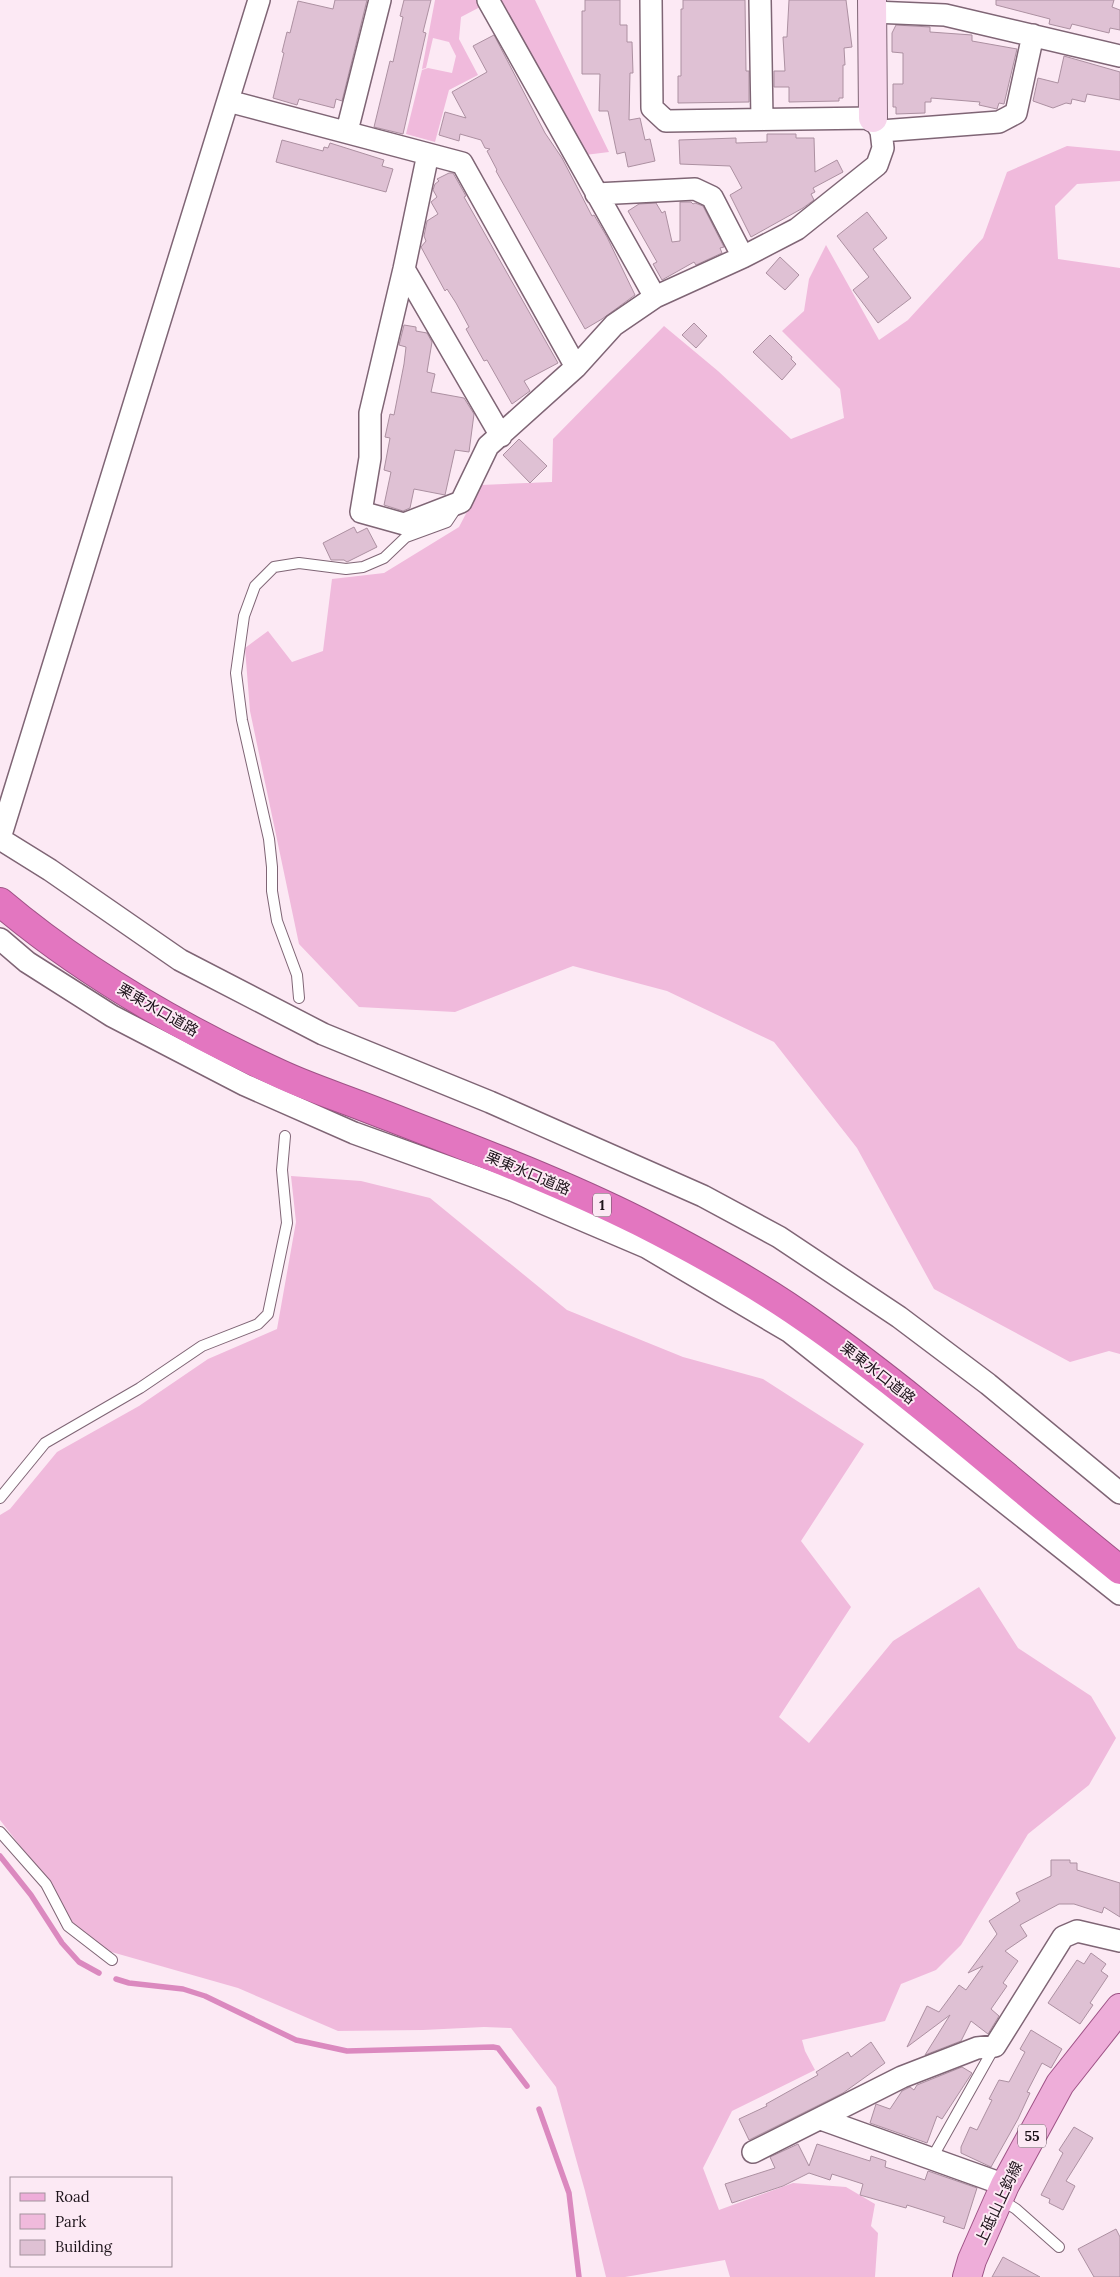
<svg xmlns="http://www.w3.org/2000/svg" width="1120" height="2277" viewBox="0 0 1120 2277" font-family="Lora,'Noto Sans JP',serif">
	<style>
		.green { fill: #f0badc }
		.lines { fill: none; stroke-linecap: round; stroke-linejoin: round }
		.stream { stroke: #db89bf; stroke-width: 5.5 }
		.building { fill: #dfc1d4; stroke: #ac90a1 }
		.lane-casing { stroke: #7f6575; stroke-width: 12 }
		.street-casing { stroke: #7f6575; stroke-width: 24 }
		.secondary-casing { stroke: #7f6575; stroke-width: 30 }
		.primary-casing { stroke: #9e5386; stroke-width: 30 }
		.highway-casing { stroke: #9e5386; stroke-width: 30 }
		.lane { stroke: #fff; stroke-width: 10 }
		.street { stroke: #fff; stroke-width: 21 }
		.secondary { stroke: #f7d6ec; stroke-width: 28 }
		.primary { stroke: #eeadd9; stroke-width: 28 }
		.highway { stroke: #e376c0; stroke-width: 28 }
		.labels { text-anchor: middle; stroke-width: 4; stroke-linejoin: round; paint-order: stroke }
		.shield { fill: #fce9f4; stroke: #60535b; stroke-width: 1 }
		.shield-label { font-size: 14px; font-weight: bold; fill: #1d131a }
		.street-label { font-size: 15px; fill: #1d131a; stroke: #fce9f4 }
	</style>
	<rect width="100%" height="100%" fill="#fce9f4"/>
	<path class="green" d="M435,0H478L482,6L461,17L459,39L478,75L449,90L435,142L406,134L422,70L428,68L452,73L456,56L449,42L433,38L426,68L422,69Z
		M499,0H535L609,152L585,155Z
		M1067,146L1120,151V181L1077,184L1055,206L1058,259L1120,268V1354L1109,1351L1070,1362L934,1289L857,1148L774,1042L667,991L573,966L455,1012L359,1007L299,944L250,711L245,648L268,631L292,662L323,651L332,579L384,573L459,527L481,485L552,482L553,439L664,326L718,371L791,439L844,418L840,389L782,331L804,311L809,279L826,245L879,340L908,320L983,238L1007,172Z
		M291,1176L361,1181L430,1198L567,1310L683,1357L763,1379L864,1444L801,1541L851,1607L779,1717L809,1743L893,1641L979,1587L1018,1648L1091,1696L1116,1738L1089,1785L1028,1834L961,1945L936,1970L901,1984L885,2021L802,2040L805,2051L815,2070L732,2111L703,2168L719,2210L793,2183L846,2187L875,2204L871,2226L878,2233L875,2277H730L725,2260L625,2277H606L585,2191L556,2087L511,2028L484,2027L423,2030L338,2031L238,1988L108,1951L71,1924L49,1883L0,1820V1515L10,1509L57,1452L139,1406L208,1359L277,1329L296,1222Z"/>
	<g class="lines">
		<path class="stream" d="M0,1856L31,1895L62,1943L79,1962L99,1973
			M116,1979L129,1983L183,1989L205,1996L296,2040L347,2051L493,2047L498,2048L527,2086
			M539,2109L569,2193L579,2277"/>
	</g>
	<path class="building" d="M335,0H367L342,101L336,99L334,108L299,99L297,105L273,98L284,53L282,52L287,32L290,33L298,1L333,9Z
		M404,0H431L423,32L426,33L403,134L374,127L390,61L393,62L403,17L400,16Z
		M585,0H620V25H627V42H632L633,73H630L629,120L640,118L645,140L650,139L655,161L628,167L625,152L617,154L608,111H599L600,74H582V11H585Z
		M683,0H745L746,71H749V102L678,103V76H681V9H683Z
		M789,0H846L852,47L844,48L845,65H843V98H839V101L789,102V87H774V71H785L783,37H787Z
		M996,0H1114L1112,7L1120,10V30L1110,28L1109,33L1072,24L1070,29L1049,24L1050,19L996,5Z
		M896,25L930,27V32L972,35V41L1017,49L1004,104L999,103L997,109L979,105L980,102L931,98V102H925V113L896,114V107H893V84H903V53L892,52V33Z
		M494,35L545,133L562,158L592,216L594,215L607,237L635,295L602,319L585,329L496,171L497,170L487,151L490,149L485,148L481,140L460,134L459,141L439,135L445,112L466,118L452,92L487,72L473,46Z
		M1064,56L1120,72V100L1087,94L1085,102L1072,99L1071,104L1066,103L1053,108L1033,101L1038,78L1058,83Z
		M767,134H796V138H814L815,172L837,160L843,172L813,188L815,192L811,194L814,200L803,208L751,237L730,195L742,188L730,166L680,164L679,140L736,138V143L767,142Z
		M282,140L323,151L324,147L328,148L330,143L384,160L382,166L393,169L386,192L276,162Z
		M449,173H453L466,196L464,197L558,363L524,381L530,391L512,404L487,360L484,361L466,329L469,327L456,303L447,289L445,291L421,247L426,241L424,236L427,221L438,214L431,202L437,197L433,190L435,184L439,181L437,179Z
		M680,202H691L693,204L695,203L703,206L724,247L720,248L722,253L696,265L694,262L662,280L653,264L657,262L628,211L639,204L656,203L662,213L665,211L672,242L680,241Z
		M867,212L887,238L873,249L911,298L878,323L853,290L869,277L837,236Z
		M780,257L799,275L785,290L766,273Z
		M694,323L707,336L696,348L682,335Z
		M404,325L416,327V331L427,333L432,342L427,372L435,374L431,392L464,398L474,414L469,452L455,450L445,495L414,489L410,508L403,511L384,505L391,472L384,470L390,438L385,437L390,414L394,415L404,364L406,347L399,345Z
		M770,335L792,357L791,359L796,364L782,380L753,352Z
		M519,439L547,466L530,483L503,455Z
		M354,527L357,533L367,528L377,547L347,562L344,560H331L323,543Z
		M1051,1860H1070V1863H1077V1870L1120,1883V1917L1104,1907L1102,1913L1074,1904H1059L1020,1925L1027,1936L1005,1951L1018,1961L1003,1983L1007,1986L991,2009L999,2016L988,2034L971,2021L961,2041L925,2055L950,2015L907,2047L927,2006L939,2012L959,1985L966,1990L983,1966L968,1973L997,1934L989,1921L1020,1901L1016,1893L1051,1876Z
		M1091,1953L1106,1964L1101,1971L1108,1976L1090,2003L1093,2005L1080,2024L1048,2003L1077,1960L1084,1964Z
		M1031,2030L1062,2049L1051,2068L1042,2063L1027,2092L1030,2093L1018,2119L991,2167L961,2153V2147L970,2127L977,2130L992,2100L989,2099L999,2080L1009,2082L1025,2052L1020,2049Z
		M871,2042L885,2063L843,2093L749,2140L739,2119L767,2106L766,2104L818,2075L816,2072L848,2052L851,2057Z
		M962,2067L972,2073L942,2119L937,2116L927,2143L870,2123L876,2104L890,2109L902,2091L910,2087L914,2090L917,2085Z
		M1074,2127L1093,2138L1066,2181L1075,2186L1063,2210L1049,2203L1050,2199L1041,2195L1063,2153L1059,2150Z
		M798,2144L809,2166L817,2144L870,2161L871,2156L886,2161L885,2167L925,2180L928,2171L977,2188L964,2229L943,2222L945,2217L907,2205L906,2208L860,2195L863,2184L832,2174L830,2180L809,2173L783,2186L732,2203L725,2184L775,2168L770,2157Z
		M1116,2229L1120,2237V2277H1094L1078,2249Z
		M1003,2257L1040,2277H992Z"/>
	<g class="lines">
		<defs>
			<path id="lane" d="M299,998L297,975L277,921L272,891V867L269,839L242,720L236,673L244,616L255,586L274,567L299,563L346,569L363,567L384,558L406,537L447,522L457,507
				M0,1498L45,1443L140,1388L202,1346L258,1324L268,1314L287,1223L282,1170L285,1136
				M0,1832L46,1884L68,1926L112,1960
				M932,2158L995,2046
				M1000,2199L1016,2209L1059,2247"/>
			<path id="street" d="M488,0L655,297
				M760,0L762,119
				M873,12L945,15L1120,56
				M228,101L462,163L576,367
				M347,131L380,0
				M881,131L999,122L1016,113L1033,35
				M428,154L404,269L370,413V458L361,512L404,524L461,502L488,446L576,367L614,325L655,297L743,257L797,229L877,165L883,148L881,131L873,118L666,121L652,108L651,0
				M596,194L695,189L712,197L743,257
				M404,269L501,436
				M0,838L259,0
				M0,839L50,870L180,960L323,1034L490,1102L703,1196L779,1237L899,1317L988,1384L1120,1493
				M0,939L27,962L112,1016L245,1085L354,1133L512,1190L646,1247L790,1332L1120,1594
				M821,2119L1005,2185
				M753,2152L902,2077L977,2048L995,2046L1063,1937L1077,1931L1120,1941"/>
			<path id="secondary" d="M872,0L873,118"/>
			<path id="primary" d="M967,2277L972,2260L1005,2185L1060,2084L1120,2008"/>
			<path id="highway" d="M0,902C84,973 180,1028 280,1074C310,1088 342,1098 372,1110C462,1145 554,1179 640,1222C701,1253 761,1286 816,1326C922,1401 1019,1489 1120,1570"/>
		</defs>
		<use href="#lane" class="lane-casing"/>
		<use href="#street" class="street-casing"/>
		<use href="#secondary" class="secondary-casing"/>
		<use href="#primary" class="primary-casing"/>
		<use href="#highway" class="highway-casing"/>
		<use href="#lane" class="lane"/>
		<use href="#street" class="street"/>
		<use href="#secondary" class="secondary"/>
		<use href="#primary" class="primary"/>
		<use href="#highway" class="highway"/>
	</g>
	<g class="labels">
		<g class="shield">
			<rect x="593" y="1193.5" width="18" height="23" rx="4"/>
			<rect x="1018" y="2124.5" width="28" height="23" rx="4"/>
		</g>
		<g class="shield-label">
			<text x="602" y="1210">1</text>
			<text x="1032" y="2141">55</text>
		</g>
		<g class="street-label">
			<text transform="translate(158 1010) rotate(30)" y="5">栗東水口道路</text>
			<text transform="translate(528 1173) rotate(23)" y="5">栗東水口道路</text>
			<text transform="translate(878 1373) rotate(38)" y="5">栗東水口道路</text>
			<text transform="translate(999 2203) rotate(-65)" y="5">上砥山上鈎線</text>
		</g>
	</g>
	<rect x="10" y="2177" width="162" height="90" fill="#fce9f4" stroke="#a3939d"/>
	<rect x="20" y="2193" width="25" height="8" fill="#eeadd9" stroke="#a3939d"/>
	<text x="55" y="2202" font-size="15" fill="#1d131a">Road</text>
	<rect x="20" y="2214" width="25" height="15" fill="#f0badc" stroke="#a3939d"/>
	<text x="55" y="2227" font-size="15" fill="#1d131a">Park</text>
	<rect x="20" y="2240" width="25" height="15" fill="#dfc1d4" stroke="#a3939d"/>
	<text x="55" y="2252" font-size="15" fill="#1d131a">Building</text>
</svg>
